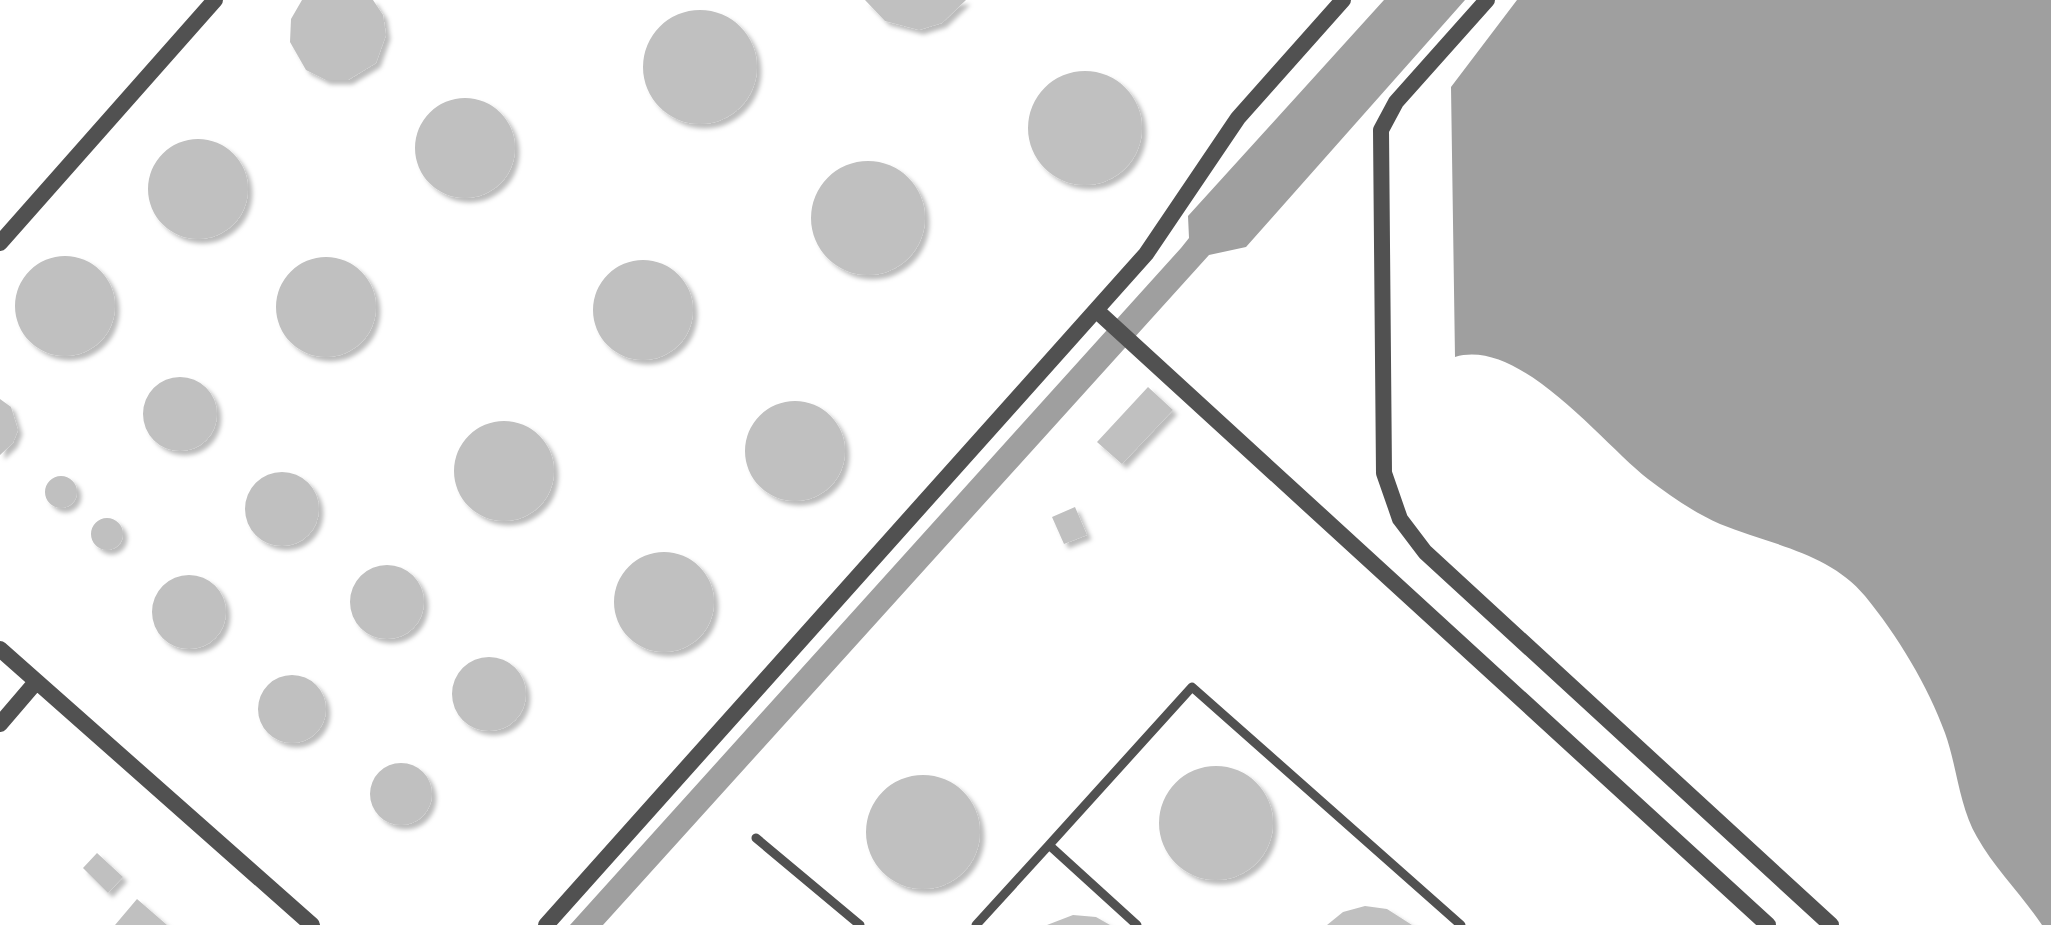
<svg xmlns="http://www.w3.org/2000/svg" width="2051" height="925" viewBox="0 0 2051 925" font-family="'Fira Sans',sans-serif">
	<style>
		.water { fill: #9f9f9f }
		.building { fill: #c0c0c0; filter: url(#shadow) }
		.lines { fill: none; stroke-linecap: round; stroke-linejoin: round }
		.lane { stroke: #515151; stroke-width: 9 }
		.street { stroke: #515151; stroke-width: 16 }
	</style>
	<defs>
		<filter id="shadow"><feDropShadow dx="4.5" dy="4.5" stdDeviation="2" flood-color="#0004"/></filter>
	</defs>
	<rect width="100%" height="100%" fill="#fff"/>
	<path class="water" d="M1384,0H1465L1246,247L1209,255L603,925H570L1181,248L1189,238L1188,216Z
		M1517,0H2051V925H2042C2022,895 1995,869 1977,837C1959,806 1957,766 1945,733C1928,686 1897,635 1865,596C1830,553 1769,544 1720,524C1695,513 1670,496 1648,479C1603,444 1520,337 1455,357L1451,87Z"/>
	<path class="building" d="M302,0H373L383,15L386,35L376,63L348,80H326L306,70L290,42L291,19Z
		M865,0H966L942,23L919,30L885,21Z
		M643 67a57 57 0 1 1 114 0a57 57 0 1 1-114 0Z
		M1028 128a57 57 0 1 1 114 0a57 57 0 1 1-114 0Z
		M415 148a50 50 0 1 1 100 0a50 50 0 1 1-100 0Z
		M148 189a50 50 0 1 1 100 0a50 50 0 1 1-100 0Z
		M811 218a57 57 0 1 1 114 0a57 57 0 1 1-114 0Z
		M15 306a50 50 0 1 1 100 0a50 50 0 1 1-100 0Z
		M276 307a50 50 0 1 1 100 0a50 50 0 1 1-100 0Z
		M593 310a50 50 0 1 1 100 0a50 50 0 1 1-100 0Z
		M143 414a37 37 0 1 1 74 0a37 37 0 1 1-74 0Z
		M1148,387L1173,410L1122,464L1097,442Z
		M0,399L11,407L18,430L13,443L0,455Z
		M745 451a50 50 0 1 1 100 0a50 50 0 1 1-100 0Z
		M454 471a50 50 0 1 1 100 0a50 50 0 1 1-100 0Z
		M245 509a37 37 0 1 1 74 0a37 37 0 1 1-74 0Z
		M45 492a16 16 0 1 1 32 0a16 16 0 1 1-32 0Z
		M1075,507L1087,535L1064,544L1052,517Z
		M91 534a16 16 0 1 1 32 0a16 16 0 1 1-32 0Z
		M614 602a50 50 0 1 1 100 0a50 50 0 1 1-100 0Z
		M350 602a37 37 0 1 1 74 0a37 37 0 1 1-74 0Z
		M152 612a37 37 0 1 1 74 0a37 37 0 1 1-74 0Z
		M452 694a37 37 0 1 1 74 0a37 37 0 1 1-74 0Z
		M258 709a34 34 0 1 1 68 0a34 34 0 1 1-68 0Z
		M370 794a31 31 0 1 1 62 0a31 31 0 1 1-62 0Z
		M1159 823a57 57 0 1 1 114 0a57 57 0 1 1-114 0Z
		M866 832a57 57 0 1 1 114 0a57 57 0 1 1-114 0Z
		M97,853L123,877L108,893L83,868Z
		M137,899L167,925H115Z
		M1365,906L1387,909L1412,925H1327L1343,912Z
		M1073,915L1096,917L1110,925H1047Z"/>
	<g class="lines">
		<path class="lane" d="M756,838L860,925
			M976,925L1049,845
			M1137,925L1049,845L1192,687L1461,925"/>
		<path class="street" d="M1487,0L1396,102L1381,130L1384,473L1400,519L1425,552L1831,925
			M0,243L215,0
			M1096,310L1768,925
			M0,649L312,925
			M0,724L36,682
			M546,925L1146,254L1238,118L1343,0"/>
	</g>
</svg>
